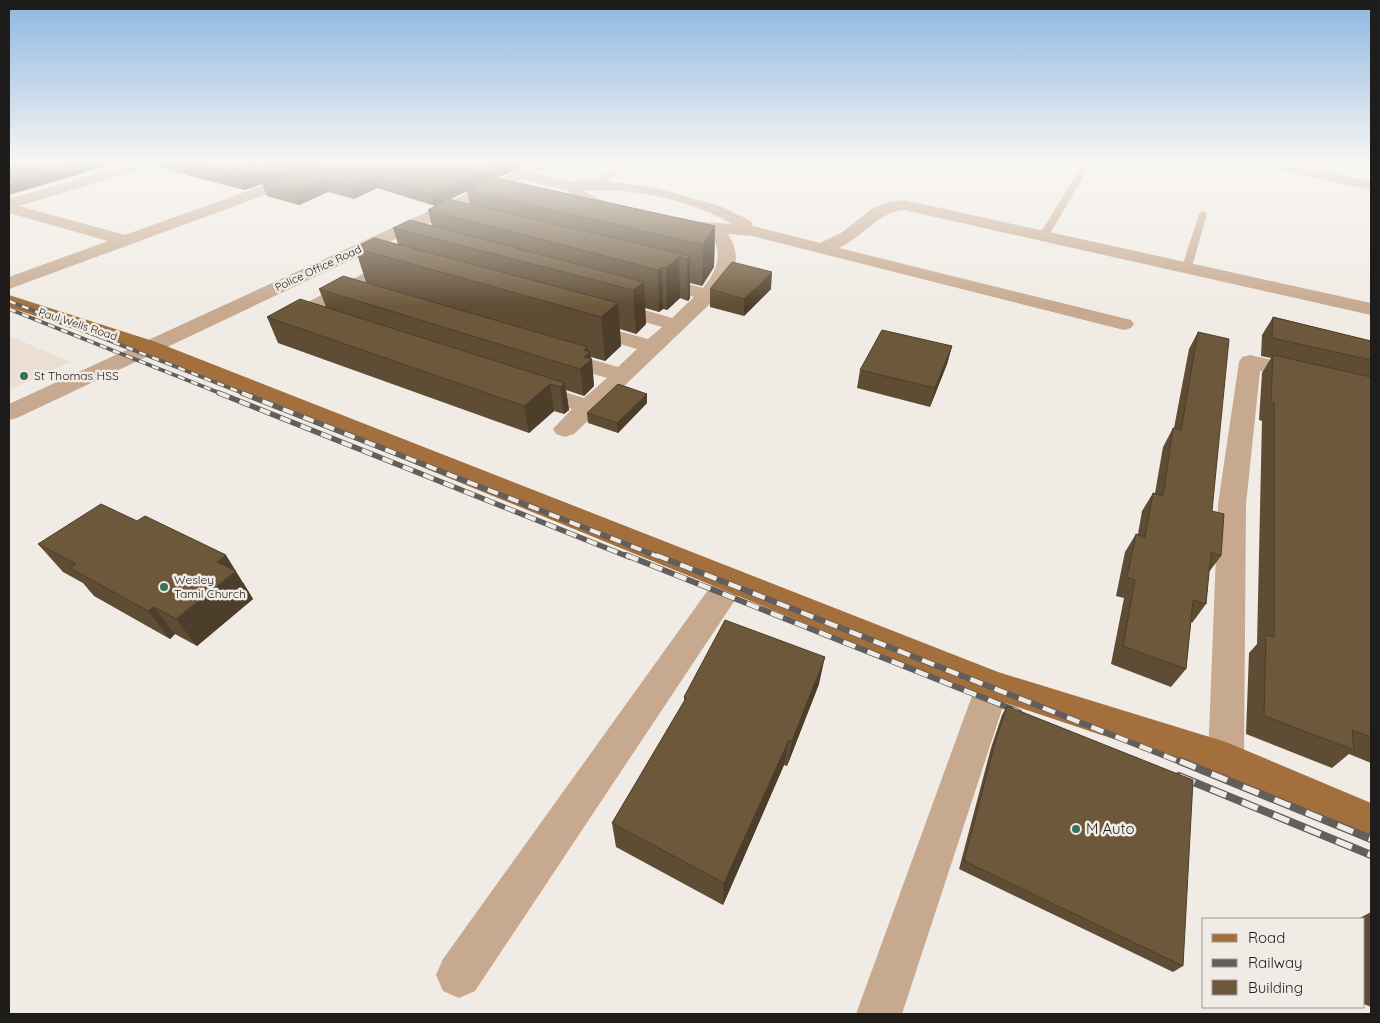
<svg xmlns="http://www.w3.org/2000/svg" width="1380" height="1023" viewBox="0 0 1380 1023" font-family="Quicksand,sans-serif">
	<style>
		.built { fill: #eadfd2 }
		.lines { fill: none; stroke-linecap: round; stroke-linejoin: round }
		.lane { fill: #c6a98f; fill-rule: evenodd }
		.street { fill: #c6a98f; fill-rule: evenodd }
		.primary { fill: #a36f3d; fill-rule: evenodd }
		.rail-far3-casing { stroke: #615e5b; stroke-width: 4 }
		.rail-far2-casing { stroke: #615e5b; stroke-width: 5.5 }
		.rail-far1-casing { stroke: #615e5b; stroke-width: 6 }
		.rail-casing { stroke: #615e5b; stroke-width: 8 }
		.rail-far3 { stroke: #f0ebe4; stroke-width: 2.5; stroke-dasharray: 7; stroke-linecap: butt }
		.rail-far2 { stroke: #f0ebe4; stroke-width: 4; stroke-dasharray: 11; stroke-linecap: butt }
		.rail-far1 { stroke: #f0ebe4; stroke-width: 4.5; stroke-dasharray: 13; stroke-linecap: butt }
		.rail { stroke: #f0ebe4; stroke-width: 5.5; stroke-dasharray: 17; stroke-linecap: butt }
		.wall { fill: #5e4c34; fill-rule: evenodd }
		.shaded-wall { fill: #4c3e2a }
		.building { fill: #6d583c; stroke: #4c3e2a }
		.poi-dot { fill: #37725c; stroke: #f0ebe4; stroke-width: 2 }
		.labels { text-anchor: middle; stroke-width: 5; stroke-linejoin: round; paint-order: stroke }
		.far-street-label { font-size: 11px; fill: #1f1d1b; stroke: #f0ebe4 }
		.poi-label { font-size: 12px; fill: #1f1d1b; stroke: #f0ebe4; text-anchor: start }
		.near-poi-label { font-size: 15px; fill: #1f1d1b; stroke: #f0ebe4; text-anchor: start }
	</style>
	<rect width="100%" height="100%" fill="#f0ebe4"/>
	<path class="built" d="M9,336L71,362L9,390Z"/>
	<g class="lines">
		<path class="lane" d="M623,164H632L592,188L585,186Z
			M1083,164H1091L1049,235L1047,237H1041L1039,235Z
			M1203,211L1207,214L1192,267L1191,269H1183L1182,267L1199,214Z"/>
		<path class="street" d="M130,164H151L149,167L19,206L125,235L323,164H343L341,167L9,289V277L108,241L9,213V199Z
			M531,164H549L547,167L534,173L565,181L602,180L656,188L720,206L751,221L753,226L820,243L841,233L873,208L889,202L904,200L1371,303V315L904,210C878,212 863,237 839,248L1131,320L1134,324L1131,328L1124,330L752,236L728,234C745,262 732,276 715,299L574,434L565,437L556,434L553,429L572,409L524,394L521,389L524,384L532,382L584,398L607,378L547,360L544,355L547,350L555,349L618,367L637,349L578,332L575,328L578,324L585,322L648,339L662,327L603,310L600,306L603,302L610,300L672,318L694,297L648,285L646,281L648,277L655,275L703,288C718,269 723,254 711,233L672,229L670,225L672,221L678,220L732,224C690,200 632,187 584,191C594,198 621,206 625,211L623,214L617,216L599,211L580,202L566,190L522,179L17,418L9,420V404Z
			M1264,164H1289L1371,181V190L1271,168L1266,167Z
			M398,256L404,257L407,261L404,265L296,323L289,325L282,323L279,319L282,315Z
			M1250,355L1371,383V397L1260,371L1246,504L1244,759L1239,771L1226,776L1213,771L1208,759L1218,504L1239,362L1242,357Z
			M732,569L743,572L747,580L743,588L475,991L459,998L443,991L436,975L443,959L721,572Z
			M993,670L1005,675L1010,685L902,1014H856L976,685L981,675Z"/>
		<path class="primary" d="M9,295L156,342L998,672L1226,742L1371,803V842L1219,774L981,695L140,352L9,307Z"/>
		<defs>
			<path id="rail-far3" d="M9,301L245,394
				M9,309L222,394"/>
			<path id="rail-far2" d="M219,393L629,557
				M242,393L659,557"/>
			<path id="rail-far1" d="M626,555L1019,712
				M656,555L1183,763"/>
			<path id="rail" d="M1180,761L1371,839
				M1179,776L1371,855"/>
		</defs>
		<use href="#rail-far3" class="rail-far3-casing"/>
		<use href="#rail-far2" class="rail-far2-casing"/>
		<use href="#rail-far1" class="rail-far1-casing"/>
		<use href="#rail" class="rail-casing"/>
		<use href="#rail-far3" class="rail-far3"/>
		<use href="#rail-far2" class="rail-far2"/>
		<use href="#rail-far1" class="rail-far1"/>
		<use href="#rail" class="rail"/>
	</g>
	<path class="wall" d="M152,164H528L496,178L715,226L714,267L702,286L690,283V298L688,301L680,298L667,310L663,309L659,312L645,308L646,324L636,334L620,329L621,346L605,361L591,357L594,386L584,396L566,390L569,410L564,414L554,411L529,433L278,343L267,317L326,307L319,289L366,282L355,248L398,244L393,228L432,226L428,210L435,206L377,188L354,199L328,192L299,205L267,196L262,184L244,190L153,166ZM467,191L470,204L449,200Z
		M710,289H771L744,316L710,307Z
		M1273,317L1371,341V763L1349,754L1332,768L1246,734L1249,653L1257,644L1262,421L1259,420L1262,373L1271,358L1261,356L1262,335Z
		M1198,332L1212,511L1221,556L1209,572L1206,604L1192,623L1191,622L1186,669L1171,687L1111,664L1124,598L1116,596L1125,552L1136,534H1138L1142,511L1153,493H1155L1163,447L1173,428H1174L1189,349Z
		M952,346L947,364L930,407L857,388L860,370Z
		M647,403L618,433L588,423L587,413Z
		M38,544L244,583V584L253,599L197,646L175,634L170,639L94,596L83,583L63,572Z
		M819,684L787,766L784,765L723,905L616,847L612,823L684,702V697Z
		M1007,706L1183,966L1173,972L959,869L991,748L1002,715Z
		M1371,912V1007L1364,1004V919H1358Z"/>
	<path class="shaded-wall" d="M78,164H114L9,195V184Z
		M277,164H321L244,190L239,176Z
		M500,164H528L469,190H467V191L435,206L432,194Z
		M373,176L377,188L354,199L350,186Z
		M324,180L328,192L299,205L295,192Z
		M715,226L714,267L702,286L703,245Z
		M690,256V298L688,301L687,259Z
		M679,257L680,298L667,310L666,268Z
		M662,267L663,309L659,312L658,270Z
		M772,272L771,289L744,316V299Z
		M644,282L646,324L636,334L633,290Z
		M618,303L621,346L605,361L601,317Z
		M952,346L947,364L930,407L935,388Z
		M588,347V353L590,352L591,360L592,359L594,386L584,396L580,369L584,350Z
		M565,383L569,410L564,414L560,387Z
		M550,384L554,411L529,433L524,406Z
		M647,394V403L618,433L617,423Z
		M226,555L253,599L197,646L176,619L217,562Z
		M154,607L175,634L170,639L148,611Z
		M825,657L819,684L787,766L792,741Z
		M789,740L784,765L723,905L724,883Z"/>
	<path class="building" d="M9,164H78L9,184Z
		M190,164H277L239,176Z
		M319,164H500L432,194L373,176L350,186L324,180L295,192L262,184Z
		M491,177L715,226L703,245L467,190Z
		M448,199L690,256L687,259L679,257L666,268L662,267L658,270L428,210Z
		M410,220L644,282L633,290L393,228Z
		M374,238L618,303L601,317L355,248Z
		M732,262L772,272L744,299L710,289Z
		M343,276L588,347L584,350L590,352L584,357L592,359L580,369L319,289Z
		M300,299L565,383L560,387L550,384L524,406L267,317Z
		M1273,317L1371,341V360L1272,338Z
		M882,330L952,346L935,388L860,370Z
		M1198,332L1229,339L1212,511L1224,514L1221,556L1211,552L1206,604L1193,600L1186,669L1123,646L1135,580L1127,577L1136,534L1145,537L1153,493L1163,496L1173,428L1181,430Z
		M1273,355L1371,377V737L1352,730L1354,750L1264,716L1266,635L1274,637V402H1271Z
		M618,384L647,394L617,423L587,413Z
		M101,504L137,521L145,516L226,555L217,562L236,571L176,619L154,607L148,611L70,568L76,564L38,544Z
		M725,620L825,657L792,741L789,740L724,883L612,823L686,698L684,697Z
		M1007,706L1193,780L1183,966L964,861L996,739Z"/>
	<linearGradient id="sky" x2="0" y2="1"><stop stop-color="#8db6e1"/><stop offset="0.53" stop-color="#f8f6f3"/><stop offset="1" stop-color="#f8f6f3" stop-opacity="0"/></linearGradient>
	<rect width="1380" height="307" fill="url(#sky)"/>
	<g class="poi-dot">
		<circle cx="24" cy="376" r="5"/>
		<circle cx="164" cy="587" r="5"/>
		<circle cx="1076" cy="829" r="5"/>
	</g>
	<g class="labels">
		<g class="far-street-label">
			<text transform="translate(318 268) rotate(-25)" y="4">Police Office Road</text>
			<text transform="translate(78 324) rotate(18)" y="4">Paul Wells Road</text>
		</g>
		<g class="poi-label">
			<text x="34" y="380">St Thomas HSS</text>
			<text x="174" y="584">Wesley<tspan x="174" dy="14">Tamil Church</tspan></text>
		</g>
		<g class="near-poi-label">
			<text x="1086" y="834">M Auto</text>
		</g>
	</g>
	<rect width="1380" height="1023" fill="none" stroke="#1f1d1b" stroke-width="20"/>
	<rect x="1202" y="918" width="162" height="90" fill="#f0ebe4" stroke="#9c9994"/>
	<rect x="1212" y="934" width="25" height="8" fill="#a36f3d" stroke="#9c9994"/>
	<text x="1248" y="943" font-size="15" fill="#1f1d1b">Road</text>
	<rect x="1212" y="959" width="25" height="8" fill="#615e5b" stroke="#9c9994"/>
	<text x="1248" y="968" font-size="15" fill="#1f1d1b">Railway</text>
	<rect x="1212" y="980" width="25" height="15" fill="#6d583c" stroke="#9c9994"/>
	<text x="1248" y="993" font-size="15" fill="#1f1d1b">Building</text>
</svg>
